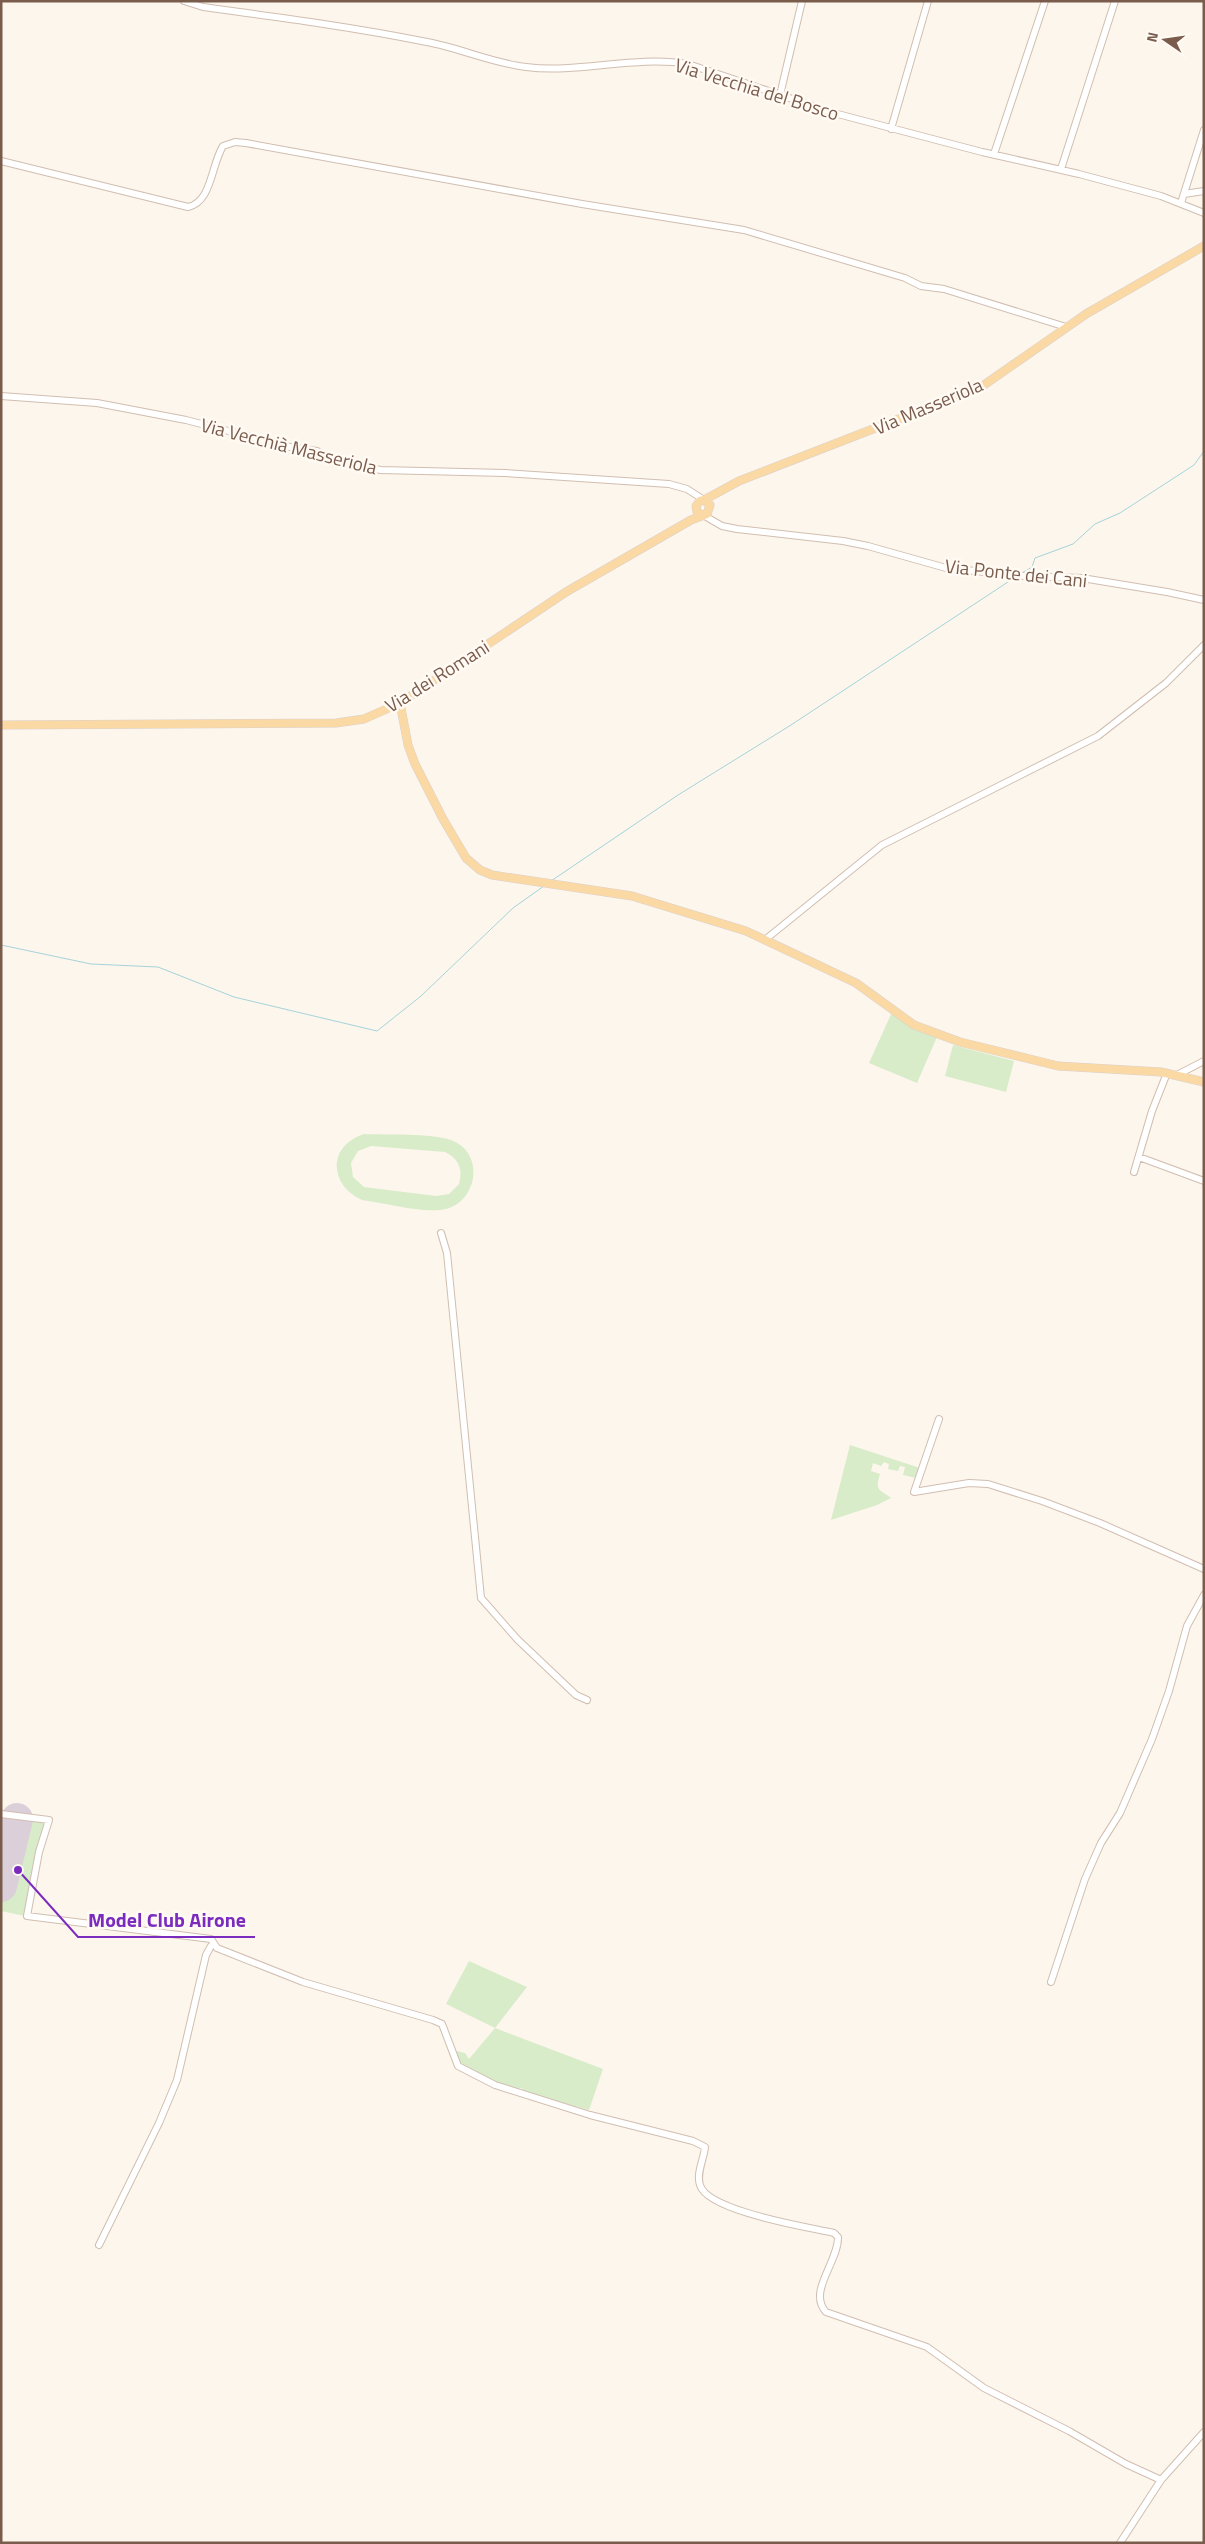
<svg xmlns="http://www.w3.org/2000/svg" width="1205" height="2544" viewBox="0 0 1205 2544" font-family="'Titillium Web',sans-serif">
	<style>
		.green { fill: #d8ecc9; fill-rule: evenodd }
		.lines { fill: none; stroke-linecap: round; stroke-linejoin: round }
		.stream { stroke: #a5d3da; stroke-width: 1 }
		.runway { stroke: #dbcfda; stroke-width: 32 }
		.minor-casing { stroke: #d1beb0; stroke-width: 8 }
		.major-casing { stroke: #dad1cd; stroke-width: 9 }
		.minor { stroke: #fff; stroke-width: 6 }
		.major { stroke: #fbd9a5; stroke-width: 8 }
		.labels { text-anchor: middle; stroke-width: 5; stroke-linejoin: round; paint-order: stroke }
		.street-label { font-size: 19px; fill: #7a5c4d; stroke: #fffaf3 }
		.leader { fill: none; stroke: #7b2cbf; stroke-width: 2 }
		.callout-dot { fill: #7b2cbf; stroke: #fffaf3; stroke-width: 2 }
		.callout-label { font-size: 20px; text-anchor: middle; font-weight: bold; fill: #7b2cbf; stroke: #fffaf3; stroke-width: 5; stroke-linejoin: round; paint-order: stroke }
	</style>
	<rect width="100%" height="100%" fill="#fdf6ec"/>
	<path class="green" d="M892,1012L937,1037L917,1083L869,1063Z
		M953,1045L1014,1061L1006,1092L945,1076Z
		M364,1134C388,1135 430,1133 451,1140C485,1152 478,1201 446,1209C423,1214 386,1203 362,1200C329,1185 327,1146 364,1134ZM371,1146L445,1152C459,1159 463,1169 459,1184L449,1194L436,1196L364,1187L353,1177L351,1163L358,1151Z
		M850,1445L920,1468L916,1478L903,1475L905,1467L900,1466L898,1471L888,1469L889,1464L884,1462L881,1466L873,1463L871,1471L880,1474C874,1493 881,1489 891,1498L877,1505L831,1520Z
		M10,1817L45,1823L25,1916L1,1911V1856Z
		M469,1961L527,1987L495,2028L603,2069L589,2110L523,2092V2089L520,2088L518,2090L504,2086L463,2067L453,2050L465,2053L469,2059L495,2028L446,2004Z"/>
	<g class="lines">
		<path class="stream" d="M1022,573L1032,567L1035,558L1073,544L1095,524L1120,513L1194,465L1204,451
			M551,881L678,795L791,725L1014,578
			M1,945L91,964L158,967L234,997L377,1031L421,996L513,908L544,886"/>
		<path class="runway" d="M1,1886L17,1819"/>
		<defs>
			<path id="minor" d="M184,1L203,7C277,17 353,27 427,42C460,48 492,63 526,67C579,74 634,55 688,64L834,113L982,152L1079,174L1161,196L1204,213
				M780,95L802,1
				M891,129L928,1
				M994,154L1045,1
				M1,161L188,207C212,202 211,165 223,146L235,142L246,143L582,204L744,230L905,278L921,286L944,289L1066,327
				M1061,169L1115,1
				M1184,194L1204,191
				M1181,203L1204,130
				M1,396L97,403L186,420L290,447L317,451L335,462L381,470L505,473L669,484L687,489L704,500
				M703,515L722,526L737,529L843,541L868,546L946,568L1024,576L1082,578L1167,592L1204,600
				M766,939L882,845L1098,736L1166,683L1204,645
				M1177,1075L1204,1061
				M1139,1157L1204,1181
				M1134,1172L1152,1111L1167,1073
				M441,1233L447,1253L481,1598L517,1639L576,1695L587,1700
				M939,1419L914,1492L969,1483L988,1484L1042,1501L1100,1523L1204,1569
				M1,1814L49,1820L39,1852L27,1916L211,1939L217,1948L303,1982L433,2020L442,2024L458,2066L495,2085L590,2115L693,2141L705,2147C704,2159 696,2173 700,2185C707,2211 808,2227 834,2233L838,2237C839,2261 807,2292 826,2312L927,2347L984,2388L1069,2431L1126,2464L1161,2480
				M1051,1982L1085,1879L1101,1843L1120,1813L1152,1739L1169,1691L1187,1626L1204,1595
				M99,2245L159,2123L177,2080L206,1955L211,1946L214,1945
				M1120,2543L1161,2480L1204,2432"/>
			<path id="major" d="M704,500L739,481L981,387L1086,314L1204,246
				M400,703L408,745L415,764L443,819L466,858L480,870L492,875L632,896L746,931L856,983L914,1025L960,1042L1058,1066L1161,1072L1204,1082
				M1,725L336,723L364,719L400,703L566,592L691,520L707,514L710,505L704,500L700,501L696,506L697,512L703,515"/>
		</defs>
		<use href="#minor" class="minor-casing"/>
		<use href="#major" class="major-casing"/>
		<use href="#minor" class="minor"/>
		<use href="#major" class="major"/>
	</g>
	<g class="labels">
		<g class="street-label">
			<text transform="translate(757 89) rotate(17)" y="7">Via Vecchia del Bosco</text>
			<text transform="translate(928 406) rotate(-23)" y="7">Via Masseriola</text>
			<text transform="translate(289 446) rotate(14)" y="7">Via Vecchià Masseriola</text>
			<text transform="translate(1016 573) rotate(6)" y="7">Via Ponte dei Cani</text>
			<text transform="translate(437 676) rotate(-32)" y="7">Via dei Romani</text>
		</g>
	</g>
	<path class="leader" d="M18 1870L78 1937H255"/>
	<circle class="callout-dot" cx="18" cy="1870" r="5"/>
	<g class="callout-label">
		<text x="167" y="1927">Model Club Airone</text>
	</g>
	<rect width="1205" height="2544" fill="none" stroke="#7a5c4d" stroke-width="5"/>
	<g transform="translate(1165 40) rotate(283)" stroke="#fffaf3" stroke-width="4" paint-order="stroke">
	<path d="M0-4L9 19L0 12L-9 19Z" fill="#7a5c4d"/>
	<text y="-8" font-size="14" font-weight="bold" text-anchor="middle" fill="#7a5c4d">N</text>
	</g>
</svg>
